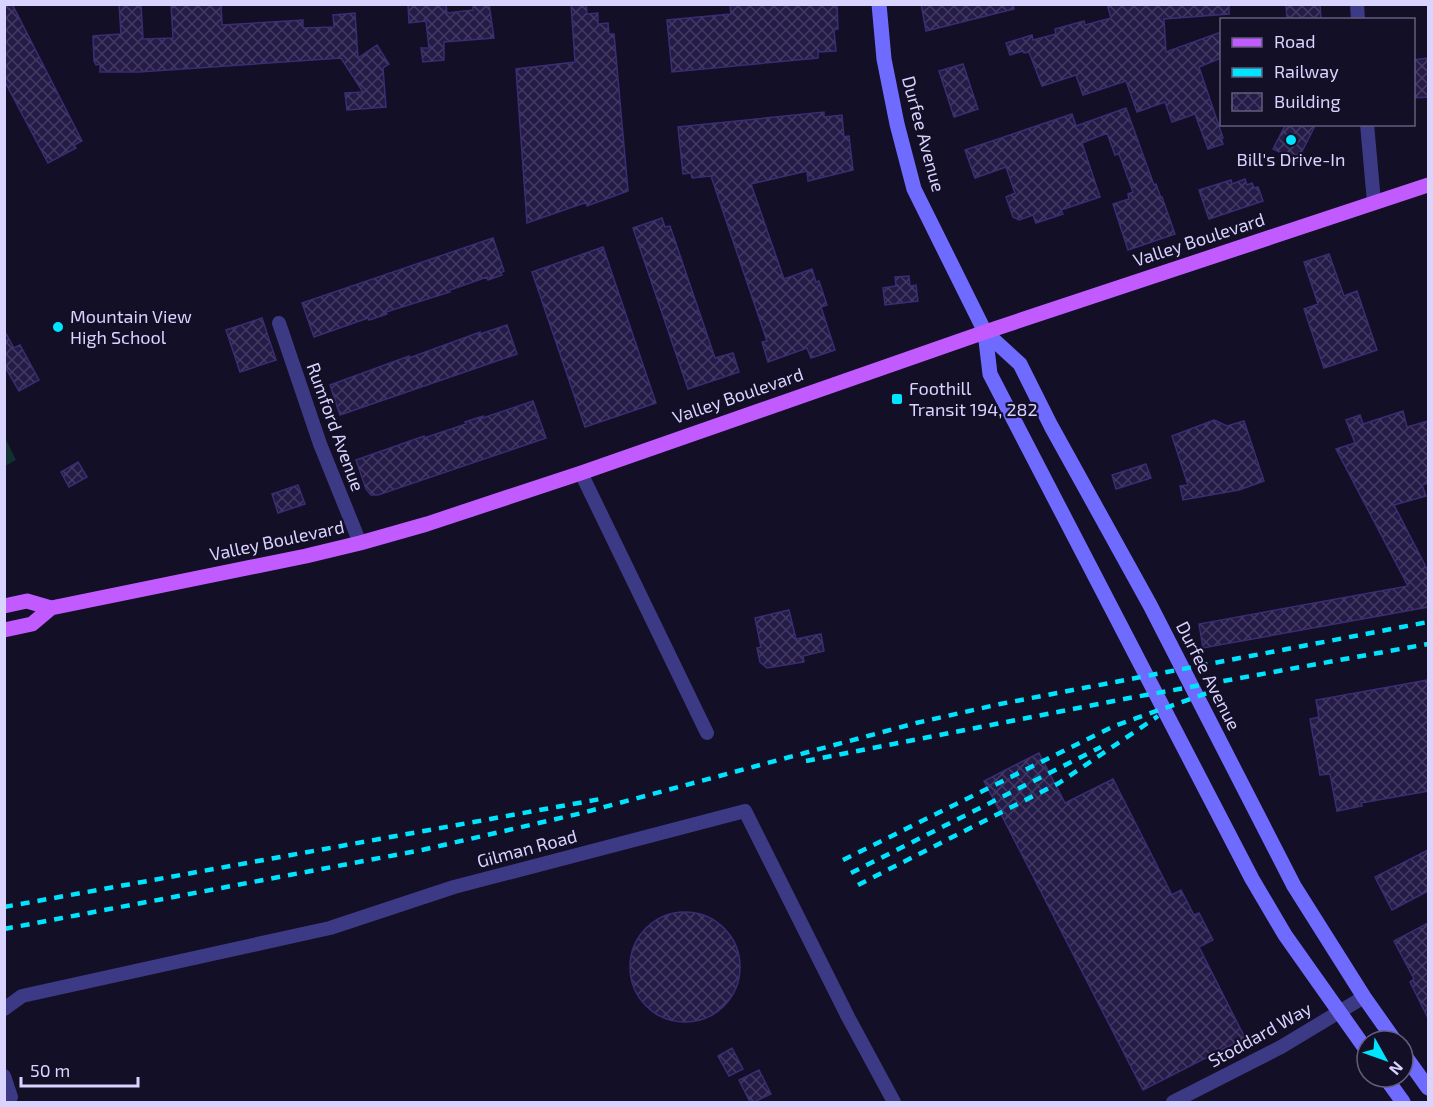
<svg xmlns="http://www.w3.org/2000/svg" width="1433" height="1107" viewBox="0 0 1433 1107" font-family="'Exo 2',sans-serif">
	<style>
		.pitch { fill: #12302f }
		.building { fill: url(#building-cross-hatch); stroke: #3b2d73; stroke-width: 1.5 }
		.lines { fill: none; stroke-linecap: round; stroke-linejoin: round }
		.street { stroke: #3d3a85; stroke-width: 14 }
		.secondary { stroke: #6f6bff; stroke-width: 15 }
		.primary { stroke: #c25bff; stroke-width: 15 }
		.rail { stroke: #00e5ff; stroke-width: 4.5; stroke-dasharray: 9 8; stroke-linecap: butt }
		.poi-dot { fill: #00e5ff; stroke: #130f26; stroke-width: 2 }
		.labels { text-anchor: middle; stroke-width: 4.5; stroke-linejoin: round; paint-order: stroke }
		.street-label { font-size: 18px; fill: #d9d4ff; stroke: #130f26 }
		.poi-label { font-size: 18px; fill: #d9d4ff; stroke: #130f26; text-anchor: start }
	</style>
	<defs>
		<pattern id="building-cross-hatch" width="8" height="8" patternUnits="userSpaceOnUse" patternTransform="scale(1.5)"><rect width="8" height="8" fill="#241b47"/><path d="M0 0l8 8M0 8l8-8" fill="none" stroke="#433b63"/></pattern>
	</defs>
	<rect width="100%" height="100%" fill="#130f26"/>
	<path class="pitch" d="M5,438L16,460L5,466H4Z"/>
	<path class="building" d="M4,4H12L82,141L74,145L76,148L48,163L4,80Z
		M119,4H141L143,39L173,38L171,4H221L222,25L303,20V28L334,27L333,15L355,13L358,58L377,45L389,64L383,68L386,107L347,110L345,93L363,92L341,58L139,72H100V64L96,65L94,61L93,36L121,34Z
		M408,4H446L447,13L473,10V4H489L494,38L444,42V60L423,62L421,48H429L426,21L409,23Z
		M571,4H586L587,14L598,13V24L608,23L609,34H614L628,191L587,206V202L527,223L516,69L575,62Z
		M742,4H837L838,29L834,30L836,51L818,52V58L672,72L667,20L731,14L730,6Z
		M921,4H1013L1014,9L926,31Z
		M1107,4H1229V14L1164,19L1166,52L1221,32V58L1199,67L1223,138H1221L1223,144L1208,149L1195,114L1172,122L1165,102L1137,112L1126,81L1083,95L1076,75L1042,86L1029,52L1024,53L1023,51L1010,55L1006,43L1032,35L1033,40L1056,34L1055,29L1084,21L1085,25L1111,18Z
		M1292,4H1320L1321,19L1287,20L1286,5Z
		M1428,58V97L1413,98V60Z
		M963,64L978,109L954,117L939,71Z
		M1126,108L1154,185L1156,184L1161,198L1162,197L1175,234L1128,250L1113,204L1129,199L1128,194L1133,192L1119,154L1115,155L1107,133L1082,143L1100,197L1061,210L1063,214L1036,223L1033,215L1019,220L1013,217L1006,197L1015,193L1006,167L975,178L965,150L1072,114L1076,126Z
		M824,112V117L842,115L844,137L849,136L853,170L808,181L807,171L751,184L784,279L812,269L816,282L819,281L827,305L821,307L835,350L811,358L807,348L768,362L762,342L767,341L711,176L692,178L691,173L683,174L678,127Z
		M1286,124H1316L1297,161L1273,149Z
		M1245,179L1247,185L1252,183L1254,188L1258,187L1263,201L1209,219L1199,190L1231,180L1232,184Z
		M662,218L665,227L670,226L715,358L733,353L739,372L688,389L633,228Z
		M493,238L504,271L501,273L502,275L488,280L487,277L450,290V292L386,312L387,314L369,320L368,318L314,337L302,303Z
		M603,247L656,403L585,427L532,272Z
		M1329,254L1344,296L1357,291L1377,350L1324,368L1304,309L1318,304L1304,262Z
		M909,276L910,286L916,285L918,301L885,305L883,288L896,286L895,277Z
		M262,318L276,360L240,372L226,330Z
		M507,325L517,354L340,415L330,385L409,356V358L480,332V334Z
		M4,330L14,348L20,345L39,380L19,391L4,365Z
		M533,401L546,438L378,495H371L366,489L356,460L424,436V438L466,424L465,422L483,416V418Z
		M1403,411L1407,427L1428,421V483L1422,485L1426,496L1394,505L1428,571V607L1203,648L1199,624L1408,586L1336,449L1355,443L1346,420L1360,415L1363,424Z
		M1214,420L1227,426L1244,421L1264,481L1239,490L1183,500L1180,486L1188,485L1172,436Z
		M78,462L87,477L69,487L61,472Z
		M1146,464L1151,478L1116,489L1112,475Z
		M298,485L305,504L278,513L272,494Z
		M789,610L796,639L821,634L824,651L803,656L804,662L767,668L760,662L757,648L761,647L755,618Z
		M1428,680V791L1361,803L1362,806L1337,811L1330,774L1320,775L1310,719L1319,717L1316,700Z
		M1039,753L1065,803L1113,779L1172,895L1181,890L1194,915L1199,913L1213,940L1199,947L1245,1038L1143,1090L984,781Z
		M1428,850V891L1392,910L1375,877Z
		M630 967a55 55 0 1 1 110 0a55 55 0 1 1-110 0Z
		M1428,923V1018L1410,982L1414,979L1394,941Z
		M732,1048L743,1069L729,1076L718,1056Z
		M759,1070L771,1094L754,1102H750L739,1080Z"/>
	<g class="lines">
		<path class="street" d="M1357,4L1358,20
			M1367,124L1374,202
			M279,323L320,444L360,543
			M581,473L707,733
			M4,1009L22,996L330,928L454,887L745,811L848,1017L894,1102
			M4,1076L11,1097
			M1173,1102L1281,1047L1364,997"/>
		<path class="secondary" d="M879,4L884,59L897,124L914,189L985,332L990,374L1252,879L1285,935L1367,1051
			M985,332L1020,364L1051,426L1150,605L1294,886L1364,997L1395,1041
			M1403,1053L1428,1088
			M1385,1077L1403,1102"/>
		<path class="primary" d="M4,606L27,601L51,608L306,556L360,543L427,524L581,473L985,332L1428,185
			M4,630L32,624L51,608"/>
		<path class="rail" d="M806,761L1124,699L1428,644
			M843,860L1114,726L1216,690
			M851,873L1101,747
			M858,885L1059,783L1158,716
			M4,907L606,798
			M4,929L422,850L582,813L916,723L1000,704L1428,622"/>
	</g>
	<g class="poi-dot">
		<circle cx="1291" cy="140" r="6"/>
		<circle cx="58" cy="327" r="6"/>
		<rect x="891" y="393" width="12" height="12" rx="3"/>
	</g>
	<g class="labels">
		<g class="street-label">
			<text transform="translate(923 134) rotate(75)" y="6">Durfee Avenue</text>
			<text transform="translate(1199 240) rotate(-18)" y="6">Valley Boulevard</text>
			<text transform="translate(738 396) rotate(-19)" y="6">Valley Boulevard</text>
			<text transform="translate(335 427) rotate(70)" y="6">Rumford Avenue</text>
			<text transform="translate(277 541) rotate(-12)" y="6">Valley Boulevard</text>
			<text transform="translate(1208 676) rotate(63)" y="6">Durfee Avenue</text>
			<text transform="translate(527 849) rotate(-15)" y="6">Gilman Road</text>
			<text transform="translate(1260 1035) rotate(-29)" y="6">Stoddard Way</text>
		</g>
		<g class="poi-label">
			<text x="1291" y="166" text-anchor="middle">Bill's Drive-In</text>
			<text x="70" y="323">Mountain View<tspan x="70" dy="21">High School</tspan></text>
			<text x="909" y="395">Foothill<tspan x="909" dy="21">Transit 194, 282</tspan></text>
		</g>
	</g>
	<rect width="1433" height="1107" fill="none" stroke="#d9d4ff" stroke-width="12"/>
	<rect x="1220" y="18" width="195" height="108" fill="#130f26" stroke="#625e7d" stroke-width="1.5"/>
	<rect x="1232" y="38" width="30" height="9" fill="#c25bff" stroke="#625e7d" stroke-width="1.5"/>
	<text x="1274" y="48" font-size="18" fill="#d9d4ff">Road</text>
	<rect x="1232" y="68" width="30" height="9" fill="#00e5ff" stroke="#625e7d" stroke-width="1.5"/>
	<text x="1274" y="78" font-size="18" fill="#d9d4ff">Railway</text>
	<rect x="1232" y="93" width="30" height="18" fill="url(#building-cross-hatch)" stroke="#625e7d" stroke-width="1.5"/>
	<text x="1274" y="108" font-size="18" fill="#d9d4ff">Building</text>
	<g transform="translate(1385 1059) rotate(130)"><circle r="28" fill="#130f26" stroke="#625e7d" stroke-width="1.5"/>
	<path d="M0-4.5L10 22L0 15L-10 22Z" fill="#00e5ff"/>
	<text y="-9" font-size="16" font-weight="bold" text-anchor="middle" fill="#d9d4ff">N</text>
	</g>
	<path d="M21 1077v9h117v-9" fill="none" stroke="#d9d4ff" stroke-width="3"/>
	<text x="30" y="1077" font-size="18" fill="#d9d4ff" stroke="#130f26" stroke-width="4.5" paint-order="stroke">50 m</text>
</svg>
